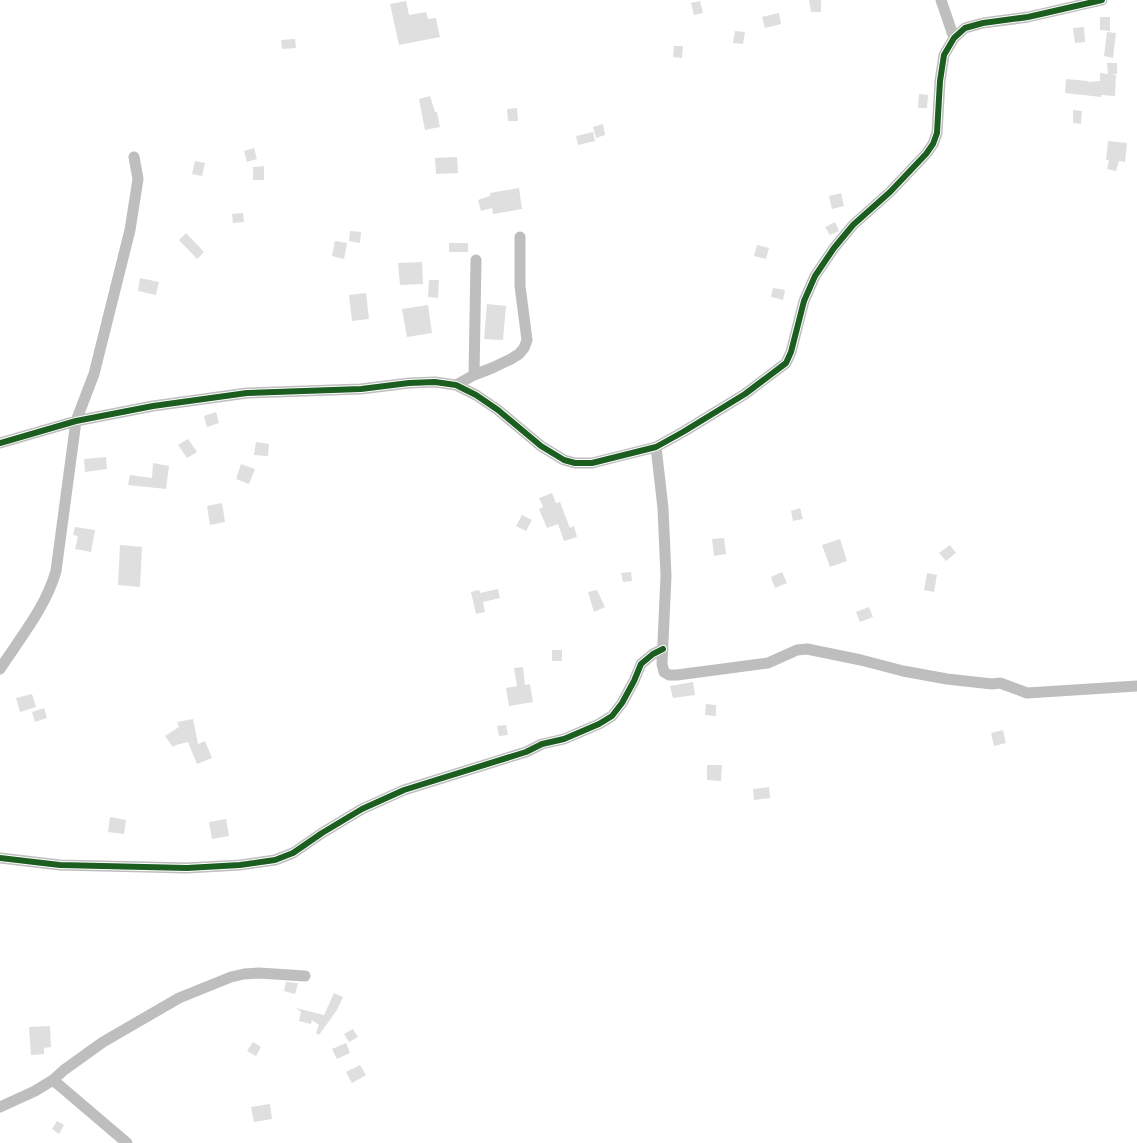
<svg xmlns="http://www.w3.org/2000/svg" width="1137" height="1143" viewBox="0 0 1137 1143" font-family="Arial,sans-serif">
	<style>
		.building { fill: #dfdfdf }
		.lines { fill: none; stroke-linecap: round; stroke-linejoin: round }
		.minor { stroke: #bebebe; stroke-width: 11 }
		.cycleway-casing { stroke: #fff; stroke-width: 8 }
		.cycleway { stroke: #1b5e20; stroke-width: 6 }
	</style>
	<rect width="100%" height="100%" fill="#fff"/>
	<path class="building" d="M809,0H821V12H811Z
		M406,1L409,15L426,12L428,19L436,18L440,37L399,45L390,4Z
		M700,1L703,13L694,15L691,3Z
		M779,13L781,24L765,28L762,17Z
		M1100,17H1110V31L1100,30Z
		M1084,27L1085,42L1075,43L1073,28Z
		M735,31L745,32L743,44L733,43Z
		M1107,32L1116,33L1113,58L1104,56Z
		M295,39L296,48L282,49L281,40Z
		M674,46H683L682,58L673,57Z
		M1107,63H1117V74H1111L1116,75L1115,96L1101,95V97L1065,93L1066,79L1088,81V82L1100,81V73L1108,74Z
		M919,94L928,95L927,108H918Z
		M430,96L435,112H437L440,127L425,130L419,99Z
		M517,108L518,121H508L507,109Z
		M1073,110L1082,111L1081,124L1073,123Z
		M603,124L605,135L596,138L593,127Z
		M593,132L595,141L578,145L576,136Z
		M1108,141L1127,143L1125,162L1119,161L1116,171L1107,169L1109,160H1106Z
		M254,148L257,159L247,162L244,151Z
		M457,157L458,173L436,174L435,158Z
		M195,161L205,163L202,176L192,174Z
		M264,166V180H253V167Z
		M519,188L522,209L493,214L492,208L481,211L478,200L490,196V193Z
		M841,193L844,206L832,209L829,196Z
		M243,213L244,222L233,223L232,214Z
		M835,222L839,231L830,235L825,227Z
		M350,231L361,232L360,243L349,241Z
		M186,233L204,252L197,259L179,240Z
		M335,241L347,243L344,259L332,256Z
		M449,243H468V252H449Z
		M757,245L769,248L766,259L754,256Z
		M422,262L423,284L400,285L398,263Z
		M140,278L159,282L156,295L138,291Z
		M429,280H439L438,298L428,297Z
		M773,288L785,290L783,300L771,297Z
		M366,293L369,319L352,321L349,295Z
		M487,304L506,306L503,340L484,339Z
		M428,305L432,333L407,337L402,309Z
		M216,412L219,423L207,427L204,416Z
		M188,439L197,452L187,458L178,445Z
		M256,442L269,444L268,456L254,455Z
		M106,457L107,469L85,472L84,459Z
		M153,463L169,466L166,489L128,485L130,475L152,478Z
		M241,464L255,469L249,484L236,479Z
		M552,493L556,503L560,502L570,528L574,526L577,537L564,541L558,524L547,528L539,509L543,507L539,498Z
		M222,503L225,522L210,525L207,506Z
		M800,508L803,519L793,521L791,511Z
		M522,515L532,520L526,531L516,526Z
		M75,527L95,530L91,552L75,549L78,536L73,535Z
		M724,538L726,554L714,556L712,539Z
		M840,539L847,561L830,567L822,545Z
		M120,545L142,547L140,587L118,585Z
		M950,545L956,553L946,561L939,553Z
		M631,572L632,581L623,582L621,573Z
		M782,572L787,583L775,588L771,577Z
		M927,573L937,575L934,592L924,590Z
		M498,589L500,598L483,602L485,612L476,614L471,592L479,590L480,593Z
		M597,590L605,607L594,612L588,592Z
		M869,607L873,617L860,622L856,612Z
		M552,650H562V661H552Z
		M523,667L525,685L530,684L533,702L509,706L506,688L517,686L514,668Z
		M693,682L695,695L673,698L670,686Z
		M32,694L36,707L20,712L16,698Z
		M706,704L716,705V716L705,715Z
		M44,708L47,718L35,722L32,712Z
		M193,719L198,744L205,741L212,758L197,764L188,742L176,745L173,747L165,736L179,727L177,722Z
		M506,725L508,735L499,736L497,726Z
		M1003,730L1006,743L994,746L991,733Z
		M707,765H722L721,781L707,780Z
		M769,787L770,798L754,800L753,789Z
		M110,817L126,820L124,834L108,832Z
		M226,819L229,836L212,839L209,822Z
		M286,982L298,983L295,994L284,991Z
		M334,993L343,997L337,1010L319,1035L316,1033L319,1025L312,1020L311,1024L299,1021L301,1012L296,1008L324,1015Z
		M50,1026L51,1047L44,1048V1054L31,1055L29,1027Z
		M353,1029L358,1037L349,1042L344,1034Z
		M253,1042L261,1047L256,1056L247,1051Z
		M346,1043L350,1053L337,1059L332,1049Z
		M360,1065L366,1075L352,1083L346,1072Z
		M270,1104L272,1119L254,1122L251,1107Z
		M57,1121L64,1125L59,1134L52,1129Z"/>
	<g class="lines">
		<path class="minor" d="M941,0L954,38
			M474,375L476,260
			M456,385L474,375L492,368L511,359L519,354L524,348L527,340L520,286V237
			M0,443L76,421L153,406L247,393L361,389L409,383L435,382L456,385L476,395L498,410L541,446L564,460L575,463H592L656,447L683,432L745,394L786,363L791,352L804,301L815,276L834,248L853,225L890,192L926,154L933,144L937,133L940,81L944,55L954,38L965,28L983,23L1028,17L1102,0
			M656,447L663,508L666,576L662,664L664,672L669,675H677L768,663L797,650L807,649L861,660L903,671L947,679L992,684L1000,683L1027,693L1137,686
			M0,669C20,638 46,607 56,571L76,421L94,374L130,230L138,179L134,157
			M0,858L60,865L187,868L240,865L275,860L293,853L322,833L362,809L404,790L526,752L542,744L564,739L599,724L612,716L622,703L634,681L641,664L653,654L663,649
			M53,1080L127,1143
			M0,1107L35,1091L53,1080L64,1070L103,1042L179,998L231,977L244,974L259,973L305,976"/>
		<defs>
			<path id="cycleway" d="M0,443L76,421L153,406L247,393L361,389L409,383L435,382L456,385L476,395L498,410L541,446L564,460L575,463H592L656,447L683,432L745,394L786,363L791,352L804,301L815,276L834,248L853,225L890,192L926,154L933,144L937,133L940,81L944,55L954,38L965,28L983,23L1028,17L1102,0
				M0,858L60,865L187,868L240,865L275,860L293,853L322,833L362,809L404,790L526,752L542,744L564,739L599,724L612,716L622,703L634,681L641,664L653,654L663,649"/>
		</defs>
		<use href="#cycleway" class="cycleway-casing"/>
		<use href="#cycleway" class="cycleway"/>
	</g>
</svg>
